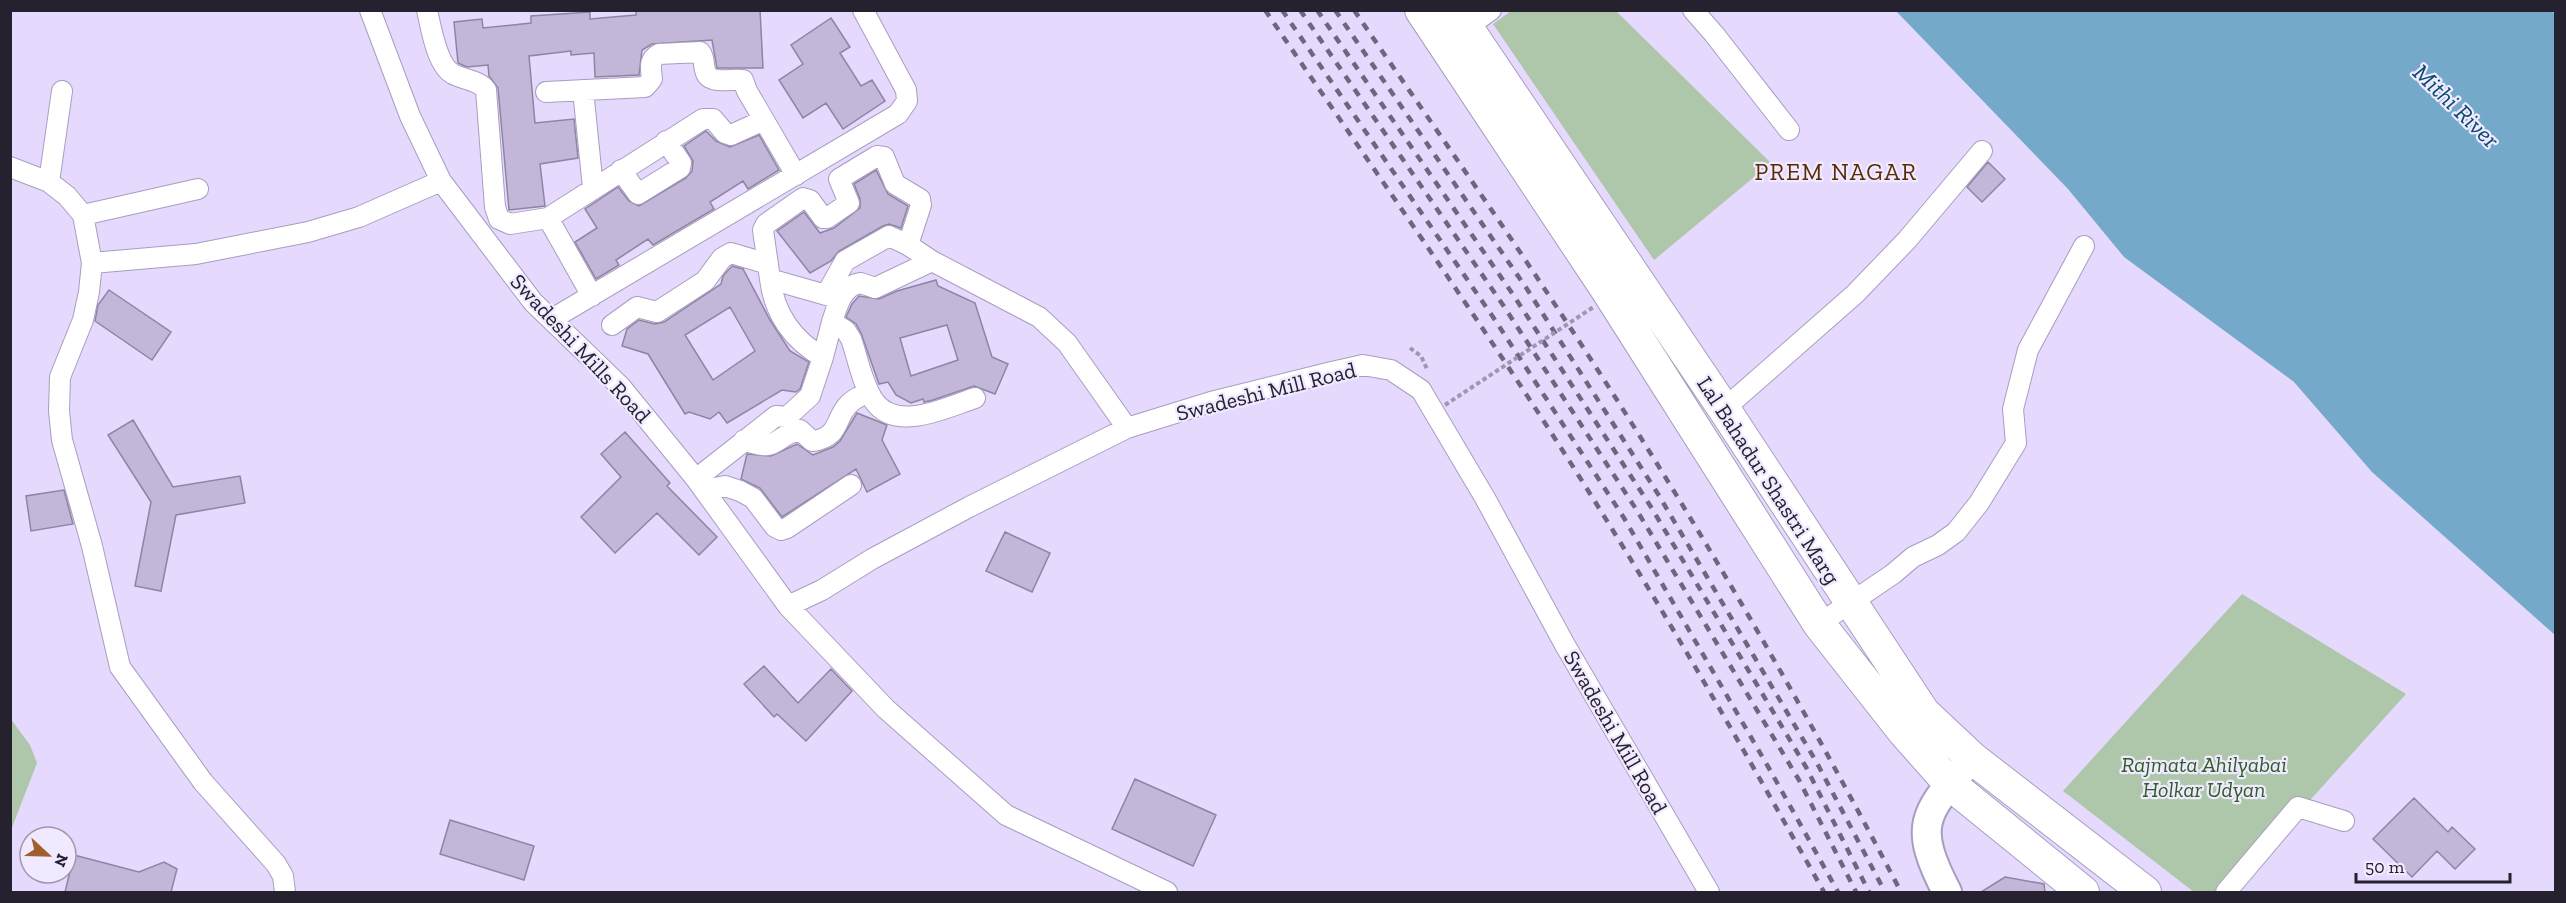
<svg xmlns="http://www.w3.org/2000/svg" width="2566" height="903" viewBox="0 0 2566 903" font-family="'Zilla Slab',serif">
	<style>
		.green { fill: #aec6aa }
		.water { fill: #75a9ca }
		.building { fill: #c2b6d9; stroke: #8f84a4; stroke-width: 1.5; fill-rule: evenodd }
		.lines { fill: none; stroke-linecap: round; stroke-linejoin: round }
		.street-casing { stroke: #a99dbf; stroke-width: 22 }
		.secondary-casing { stroke: #a99dbf; stroke-width: 32 }
		.primary-casing { stroke: #a99dbf; stroke-width: 34 }
		.path { stroke: #a096b2; stroke-width: 4; stroke-dasharray: 4.5 3; stroke-linecap: butt }
		.street { stroke: #fff; stroke-width: 20 }
		.secondary { stroke: #fff; stroke-width: 28 }
		.primary { stroke: #fff; stroke-width: 32 }
		.rail { stroke: #6e667c; stroke-width: 4.5; stroke-dasharray: 8 8; stroke-linecap: butt }
		.path-bridge { stroke: #a096b2; stroke-width: 4; stroke-dasharray: 4.5 3; stroke-linecap: butt }
		.labels { text-anchor: middle; stroke-width: 4.5; stroke-linejoin: round; paint-order: stroke }
		.street-label { font-size: 22px; fill: #26212e; stroke: #f0e9ff }
		.park-label { font-size: 22px; font-style: italic; fill: #2d5f25; stroke: #f0e9ff }
		.water-label { font-size: 24px; font-style: italic; fill: #054b6c; stroke: #f0e9ff }
		.neighbourhood-label { font-size: 24px; letter-spacing: 1.5px; fill: #572b04; stroke: #f0e9ff }
	</style>
	<rect width="100%" height="100%" fill="#e5d9fd"/>
	<path class="green" d="M1511,11H1616L1771,163L1654,260L1493,24Z
		M2242,594L2406,694L2227,892H2194L2063,791Z
		M10,718L30,745L37,763L11,830Z"/>
	<path class="water" d="M2551,10L2556,15L2555,635L2372,472L2294,382L2124,257L2068,189L1896,11Z"/>
	<path class="building" d="M636,10H760L763,68H717L712,40L652,44L642,50L639,75L595,77L594,53L571,55V51L529,56L535,123L574,119L578,158L540,164L545,206L509,210L498,88L489,76L488,65L467,67L458,63L454,22L482,19L483,28L531,23V16L590,12V19L636,15Z
		M831,18L850,47L840,53L861,86L872,80L885,101L843,129L826,103L803,118L779,80L803,64L791,45Z
		M706,131L716,141L730,147L759,135L779,170L748,189L743,181L710,202L714,209L653,245L648,239L616,260L619,265L596,279L575,242L597,228L585,209L618,187L629,201L639,206L686,178L692,171L693,161L684,146Z
		M1988,162L2005,179L1982,202L1967,187Z
		M876,170L888,194L908,206L901,228L889,224L883,226L839,251L831,261L810,273L777,231L804,212L820,233L834,228L860,208V199L854,184Z
		M732,266L743,269L770,320L790,351L809,362L800,389L796,392L782,390L727,423L719,412L710,419L689,412L685,414L648,354L622,346L627,329L639,320L655,324L664,322L721,284L723,276ZM730,307L755,351L713,380L685,335Z
		M936,280L938,286L975,303L992,357L1008,364L995,394L974,386L933,400L924,402L923,399L911,403L896,395L888,382L879,384L861,333L856,324L846,317L852,304L859,296L879,299L897,291ZM947,325L958,360L911,376L900,338Z
		M109,290L171,332L152,360L95,321L98,305Z
		M857,413L887,425L882,440L900,474L867,492L856,469L782,517L760,488L741,479L747,454L771,456L797,444L813,455L833,447L840,441Z
		M133,420L173,487L240,476L245,503L176,515L161,591L135,586L151,502L108,435Z
		M625,432L670,483L667,486L717,537L699,555L657,513L615,553L581,517L621,477L601,454Z
		M64,490L73,524L31,531L26,496Z
		M1005,532L1050,553L1032,592L986,571Z
		M764,666L798,703L831,669L852,691L806,741L777,714L774,717L744,684Z
		M1135,779L1216,815L1193,866L1112,829Z
		M2414,798L2448,832L2452,827L2475,849L2455,869L2437,851L2412,877L2373,839Z
		M450,820L534,846L524,880L440,854Z
		M74,855L139,872L164,862L177,869L171,892H65Z
		M2005,877L2044,884L2045,892H1981Z"/>
	<g class="lines">
		<defs>
			<path id="street" d="M370,10L410,116L441,181L533,302L621,387L696,479L788,606L886,709L1006,815L1167,892
				M427,10C431,28 437,66 453,74C464,80 479,80 486,90L495,207L499,219L510,224L548,218L592,296
				M1693,10L1714,34L1789,130
				M1466,28L1491,10
				M583,90L593,188
				M546,92L645,87L652,79C651,68 648,60 659,54L700,52C705,58 703,63 705,70C708,86 731,78 743,80L747,91L796,175
				M10,167L49,182L67,196L83,215L92,263L89,292L83,320L60,377L59,411L62,440L92,546L120,667L203,782L276,864L283,876L285,892
				M621,170L638,194L680,168L681,163L666,141
				M49,182L62,91
				M83,215L198,189
				M548,218L703,119H713L725,133L731,135L764,120
				M92,263L196,254L308,232L359,217L441,181
				M770,279C774,313 793,341 823,357L810,396L787,417
				M826,295L845,261L889,236L908,245
				M840,299L770,279L763,230L766,224L803,198L810,200L823,218H827L849,203L839,179L877,156L884,157L895,184L920,199L921,205L908,245L932,261
				M552,319L898,114L907,101L906,90L863,10
				M612,325L637,307L657,312L705,281L722,258L731,253L768,264
				M823,357L832,322
				M975,398C947,407 896,433 874,401C862,384 858,358 851,339L846,331L832,322C837,307 842,285 861,283L875,288L932,261L1039,317L1067,343L1127,428
				M1724,409L1855,294L1907,240L1982,151
				M744,440C779,454 773,436 800,430L812,441C840,438 835,418 848,405C853,399 862,395 869,392
				M696,479L776,416L787,417L792,426
				M704,490L725,486L740,491L753,498L775,527L781,530L787,528L851,485
				M788,606L822,590L872,559L969,507L1127,428L1211,402L1332,372L1363,365L1391,370L1421,390L1485,498L1565,645L1709,892
				M1819,624L1893,574L1913,557L1938,545L1956,532L1979,503L2016,443L2013,409L2028,350L2084,246
				M2226,892L2298,807L2344,821"/>
			<path id="secondary" d="M1947,892C1911,823 1925,813 1972,758"/>
			<path id="primary" d="M1421,10L1607,290L1819,624L1904,732L1950,784L2083,892
				M1455,10L1724,409L1924,713L1972,758L2145,892"/>
		</defs>
		<use href="#street" class="street-casing"/>
		<use href="#secondary" class="secondary-casing"/>
		<use href="#primary" class="primary-casing"/>
		<path class="path" d="M1410,348L1421,356L1427,369"/>
		<use href="#street" class="street"/>
		<use href="#secondary" class="secondary"/>
		<use href="#primary" class="primary"/>
		<path class="rail" d="M1265,10C1382,182 1503,352 1612,529C1686,648 1755,770 1824,892
			M1282,10L1493,317L1624,518L1770,770L1838,892
			M1300,10L1503,305L1636,509L1799,780L1856,892
			M1317,10L1514,296L1651,507L1806,767L1869,892
			M1335,10L1527,289L1658,494L1817,763L1885,892
			M1354,10C1416,101 1479,190 1540,282C1671,478 1792,683 1901,892"/>
		<path class="path-bridge" d="M1445,405L1595,306"/>
	</g>
	<g class="labels">
		<g class="street-label">
			<text transform="translate(581 348) rotate(47)" y="8">Swadeshi Mills Road</text>
			<text transform="translate(1266 391) rotate(-14)" y="8">Swadeshi Mill Road</text>
			<text transform="translate(1769 480) rotate(57)" y="8">Lal Bahadur Shastri Marg</text>
			<text transform="translate(1616 732) rotate(60)" y="8">Swadeshi Mill Road</text>
		</g>
		<g class="park-label">
			<text x="2204" y="772">Rajmata Ahilyabai<tspan x="2204" dy="25">Holkar Udyan</tspan></text>
		</g>
		<g class="water-label">
			<text transform="translate(2456 106) rotate(44)" y="8">Mithi River</text>
		</g>
		<g class="neighbourhood-label">
			<text x="1836" y="180">PREM NAGAR</text>
		</g>
	</g>
	<rect width="2566" height="903" fill="none" stroke="#26212e" stroke-width="24"/>
	<g transform="translate(48 855) rotate(112)"><circle r="28" fill="#f0e9ff" stroke="#9f99ab" stroke-width="1.5"/>
	<path d="M0-4.5L10 22L0 15L-10 22Z" fill="#a05f2b"/>
	<text y="-9" font-size="16" font-weight="bold" text-anchor="middle" fill="#26212e">N</text>
	</g>
	<path d="M2356 873v9h154v-9" fill="none" stroke="#26212e" stroke-width="3"/>
	<text x="2365" y="873" font-size="18" fill="#26212e" stroke="#f0e9ff" stroke-width="4.5" paint-order="stroke">50 m</text>
</svg>
